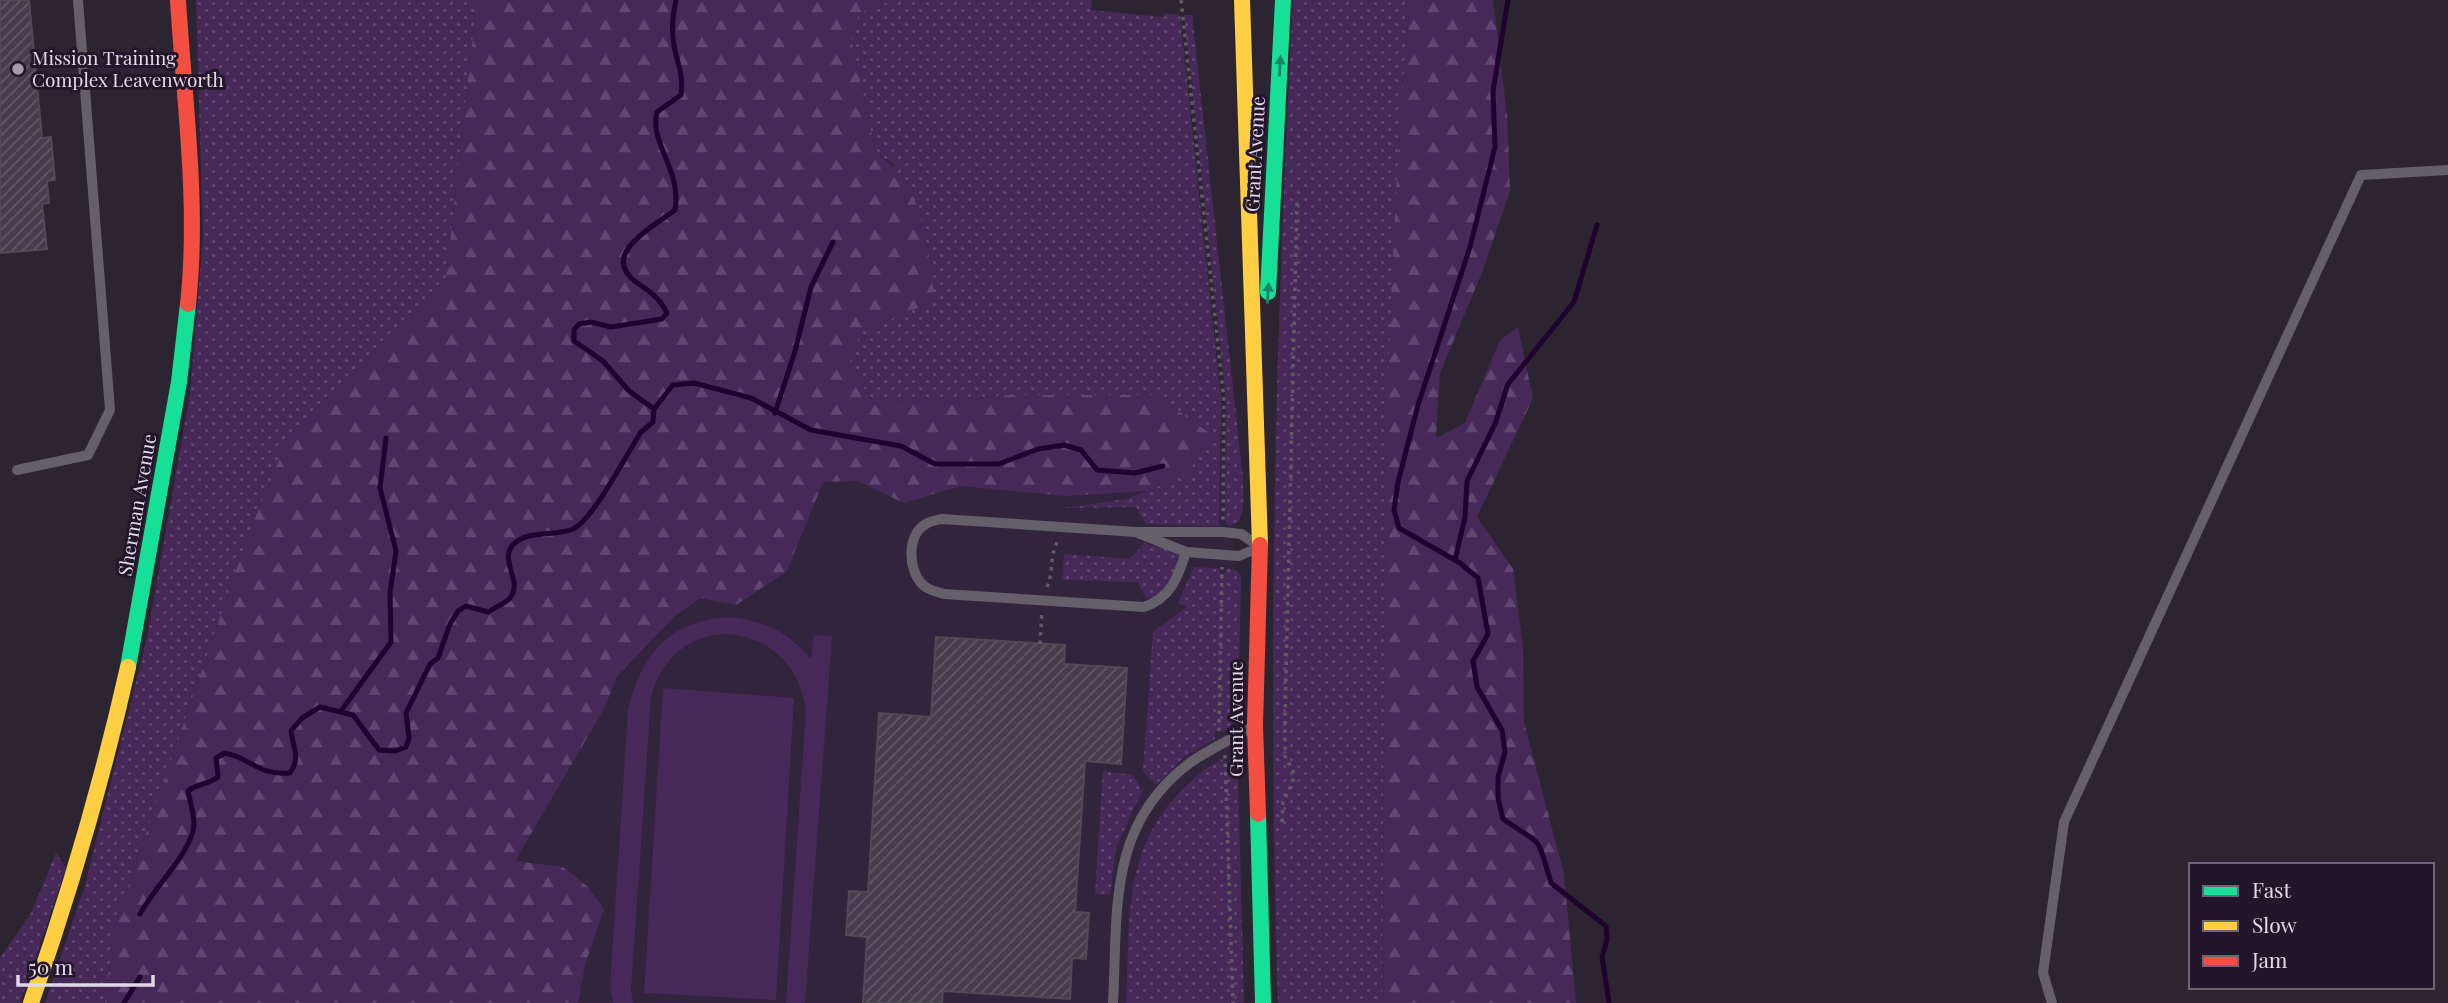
<svg xmlns="http://www.w3.org/2000/svg" width="2448" height="1003" viewBox="0 0 2448 1003" font-family="'Playfair Display',serif">
	<style>
		.built { fill: #33243d }
		.grass { fill: url(#grass-dots) }
		.forest { fill: url(#forest-firs) }
		.pitch { fill: #462859 }
		.lines { fill: none; stroke-linecap: round; stroke-linejoin: round }
		.stream { stroke: #1f032e; stroke-width: 5 }
		.building { fill: url(#building-hatch); stroke: #504a54; stroke-width: 2 }
		.path { stroke: #615b65; stroke-width: 3.5; stroke-dasharray: 3.5 5; stroke-linecap: butt }
		.lane { stroke: #655f69; stroke-width: 10 }
		.fast { stroke: #16e098; stroke-width: 16 }
		.slow { stroke: #ffcf43; stroke-width: 16 }
		.jam { stroke: #f24e42; stroke-width: 16 }
		.oneway { fill: #1c8567 }
		.poi-dot { fill: #a29aa8; stroke: #23162b; stroke-width: 2.5 }
		.labels { text-anchor: middle; stroke-width: 6; stroke-linejoin: round; paint-order: stroke }
		.poi-label { font-size: 19px; fill: #e2d9e8; stroke: #23162b; text-anchor: start }
		.street-label { font-size: 19px; fill: #e2d9e8; stroke: #23162b }
	</style>
	<defs>
		<pattern id="grass-dots" width="8" height="8" patternUnits="userSpaceOnUse" patternTransform="scale(1.75)"><rect width="8" height="8" fill="#462859"/><path d="M2 2h.1M6 6h.1" fill="none" stroke="#604771" stroke-width="1.8" stroke-linecap="round"/></pattern>
		<pattern id="forest-firs" width="22" height="20" patternUnits="userSpaceOnUse" patternTransform="scale(1.75)"><rect width="22" height="20" fill="#462859"/><path d="M5 1l3.5 6h-7zM16 11l3.5 6h-7z" fill="#604771"/></pattern>
		<pattern id="building-hatch" width="6" height="6" patternUnits="userSpaceOnUse" patternTransform="scale(1.75)"><rect width="6" height="6" fill="#473c4e"/><path d="M-1 1l2-2M0 6l6-6M5 7l2-2" fill="none" stroke="#615868"/></pattern>
	</defs>
	<rect width="100%" height="100%" fill="#2c2531"/>
	<path class="built" d="M1233,453L1237,1003H526L483,842L761,463Z"/>
	<path class="grass" d="M196,0H477L445,286L290,434L248,535L114,928L105,1003H45L85,885L147,638L190,394L203,237Z
		M893,0H1092L1091,10L1163,17L1164,13L1180,15L1221,399L1219,526L1146,524L1136,507L1065,508L1126,499L1148,491L1007,395L925,402L871,399L849,365L860,333L894,164L876,153L851,38L859,13Z
		M1293,0H1410C1380,333 1386,669 1382,1003H1278C1267,669 1275,334 1293,0Z
		M1184,15H1192L1243,478C1242,494 1249,523 1228,526L1225,521L1226,400Z
		M1144,543L1173,550L1181,556C1180,576 1168,591 1150,600L1145,597L1138,582L1062,580L1064,554L1130,559Z
		M1194,567L1219,568L1220,573L1224,574L1227,568L1237,571L1241,576L1238,718L1224,733L1221,728L1215,731V739L1184,757L1156,785L1143,771L1153,632L1187,607L1178,603Z
		M1223,759L1224,764H1229V760L1236,765L1238,775L1244,1003H1126C1131,921 1121,849 1184,788C1195,777 1209,765 1223,759Z
		M1103,771L1133,775L1142,791L1116,848L1110,895L1095,894Z
		M56,853L66,868L20,1003H0V958L30,915Z"/>
	<path class="forest" d="M477,0H893L859,13L851,38L876,153C925,184 927,247 935,300L860,333L849,365L871,399L925,402L1007,395H1155L1211,434L1188,473L1148,491L1065,496L961,486L904,503L858,481L823,482L787,571L736,605L700,598L675,616L617,676L605,707L515,861L563,867L588,887L604,909L585,965L578,1003H105L114,928L248,535L290,434L445,286Z
		M1410,0H1493L1507,115L1510,191L1483,270L1440,373L1436,438L1465,423L1500,340L1518,327L1533,398L1477,517L1513,569L1523,648L1524,722L1564,874L1576,1003H1382C1386,669 1379,333 1410,0Z"/>
	<path class="pitch" d="M730,617C765,621 788,632 811,659L814,635L832,636L805,1003H786L806,711C795,618 675,605 651,697L631,990L633,1003H613L610,986L628,711C641,654 669,620 730,617Z
		M663,688L794,698L776,1000L644,993Z"/>
	<g class="lines">
		<path class="stream" d="M1508,0L1493,91L1495,147L1470,247L1418,405L1398,482L1394,510L1399,528L1460,563L1478,578L1488,634L1473,661L1477,687L1502,730L1505,752L1498,777V798L1503,819C1545,848 1536,833 1551,883L1606,926L1607,940L1602,957L1609,1003
			M654,409L673,385L694,383L751,398L811,430L901,446L935,464H999L1038,449L1064,445L1081,450L1097,470L1135,473L1163,466
			M775,413L795,351L811,287L833,242
			M1455,560L1465,517L1467,481L1495,424L1508,384L1574,302L1597,225
			M341,711L391,642L390,593L396,551L380,488L386,438
			M140,914C154,887 193,851 194,824C194,814 190,801 188,791C198,783 208,785 218,777L216,758L225,753C251,758 258,776 290,773C301,758 293,748 291,731L302,718L320,707L353,715L379,750L395,751L406,747L409,738L406,713L430,664L438,658L450,624L458,611L466,606L488,612C494,608 506,603 510,598C523,581 500,562 512,546C526,529 555,537 573,529C592,521 628,452 641,432L653,422L654,409L629,391L603,361L574,341V330L579,324L591,322L611,327L662,319L667,313C660,298 648,290 636,282C598,254 655,226 675,210C682,169 649,144 657,112L681,95C684,75 677,63 674,45C671,30 673,14 676,0
			M124,1003L140,977"/>
	</g>
	<path class="building" d="M0,0H29L42,138L51,137L55,180L47,181L49,203L42,204L47,249L0,253Z
		M936,637L1065,645L1064,664L1127,668L1121,764L1085,761L1075,912L1089,913L1086,959L1072,958L1070,999L943,991L942,1003H863L867,937L846,935L849,891L868,892L879,713L931,717Z"/>
	<g class="lines">
		<path class="path" d="M1181,0L1224,401L1223,521
			M1047,587C1054,572 1049,555 1058,541
			M1040,644L1042,611
			M1219,731L1222,567
			M1225,755L1233,1003
			M1282,822L1283,802L1293,782V771L1285,756V717L1297,201"/>
		<path class="lane" d="M17,470L88,455L110,410L78,0
			M942,519L1136,532H1222L1241,534L1260,547L1239,556L1186,552C1178,577 1171,598 1144,607L944,594C937,592 928,590 923,585C908,571 906,535 926,524C930,521 937,520 942,519Z
			M1138,533L1186,552
			M1113,1003C1118,910 1107,824 1191,762C1210,749 1232,739 1252,727
			M2052,1003L2043,973L2064,822L2361,175L2448,170"/>
		<path class="fast" d="M1268,292L1283,0
			M128,667L179,382L188,304
			M1258,814L1263,1003"/>
		<path class="slow" d="M1242,0L1260,545
			M31,1003C70,892 102,782 128,667"/>
		<path class="jam" d="M178,0C184,100 199,204 188,304
			M1258,814L1255,725L1260,545"/>
	</g>
	<defs><path id="oneway-solid" d="M-6-.8H1V-3.2L6.5 0L1 3.2V.8H-6Z" transform="scale(1.75)"/></defs>
	<g class="oneway">
		<use href="#oneway-solid" transform="translate(1280 66) rotate(-87)"/>
		<use href="#oneway-solid" transform="translate(1268 293) rotate(-86)"/>
	</g>
	<circle class="poi-dot" cx="18" cy="69" r="7"/>
	<g class="labels">
		<g class="poi-label">
			<text x="32" y="65">Mission Training<tspan x="32" dy="22">Complex Leavenworth</tspan></text>
		</g>
		<g class="street-label">
			<text transform="translate(1255 154) rotate(-87)" y="7">Grant Avenue</text>
			<text transform="translate(137 505) rotate(-80)" y="7">Sherman Avenue</text>
			<text transform="translate(1236 719) rotate(-90)" y="7">Grant Avenue</text>
		</g>
	</g>
	<rect x="2189" y="863" width="245" height="126" fill="#23162b" stroke="#6f6477" stroke-width="2"/>
	<rect x="2203" y="886" width="35" height="10" fill="#16e098" stroke="#6f6477" stroke-width="2"/>
	<text x="2252" y="898" font-size="21" fill="#e2d9e8">Fast</text>
	<rect x="2203" y="921" width="35" height="10" fill="#ffcf43" stroke="#6f6477" stroke-width="2"/>
	<text x="2252" y="933" font-size="21" fill="#e2d9e8">Slow</text>
	<rect x="2203" y="956" width="35" height="10" fill="#f24e42" stroke="#6f6477" stroke-width="2"/>
	<text x="2252" y="968" font-size="21" fill="#e2d9e8">Jam</text>
	<path d="M18 975v10h135v-10" fill="none" stroke="#e2d9e8" stroke-width="3.5"/>
	<text x="28" y="975" font-size="21" fill="#e2d9e8" stroke="#23162b" stroke-width="5" paint-order="stroke">50 m</text>
</svg>
